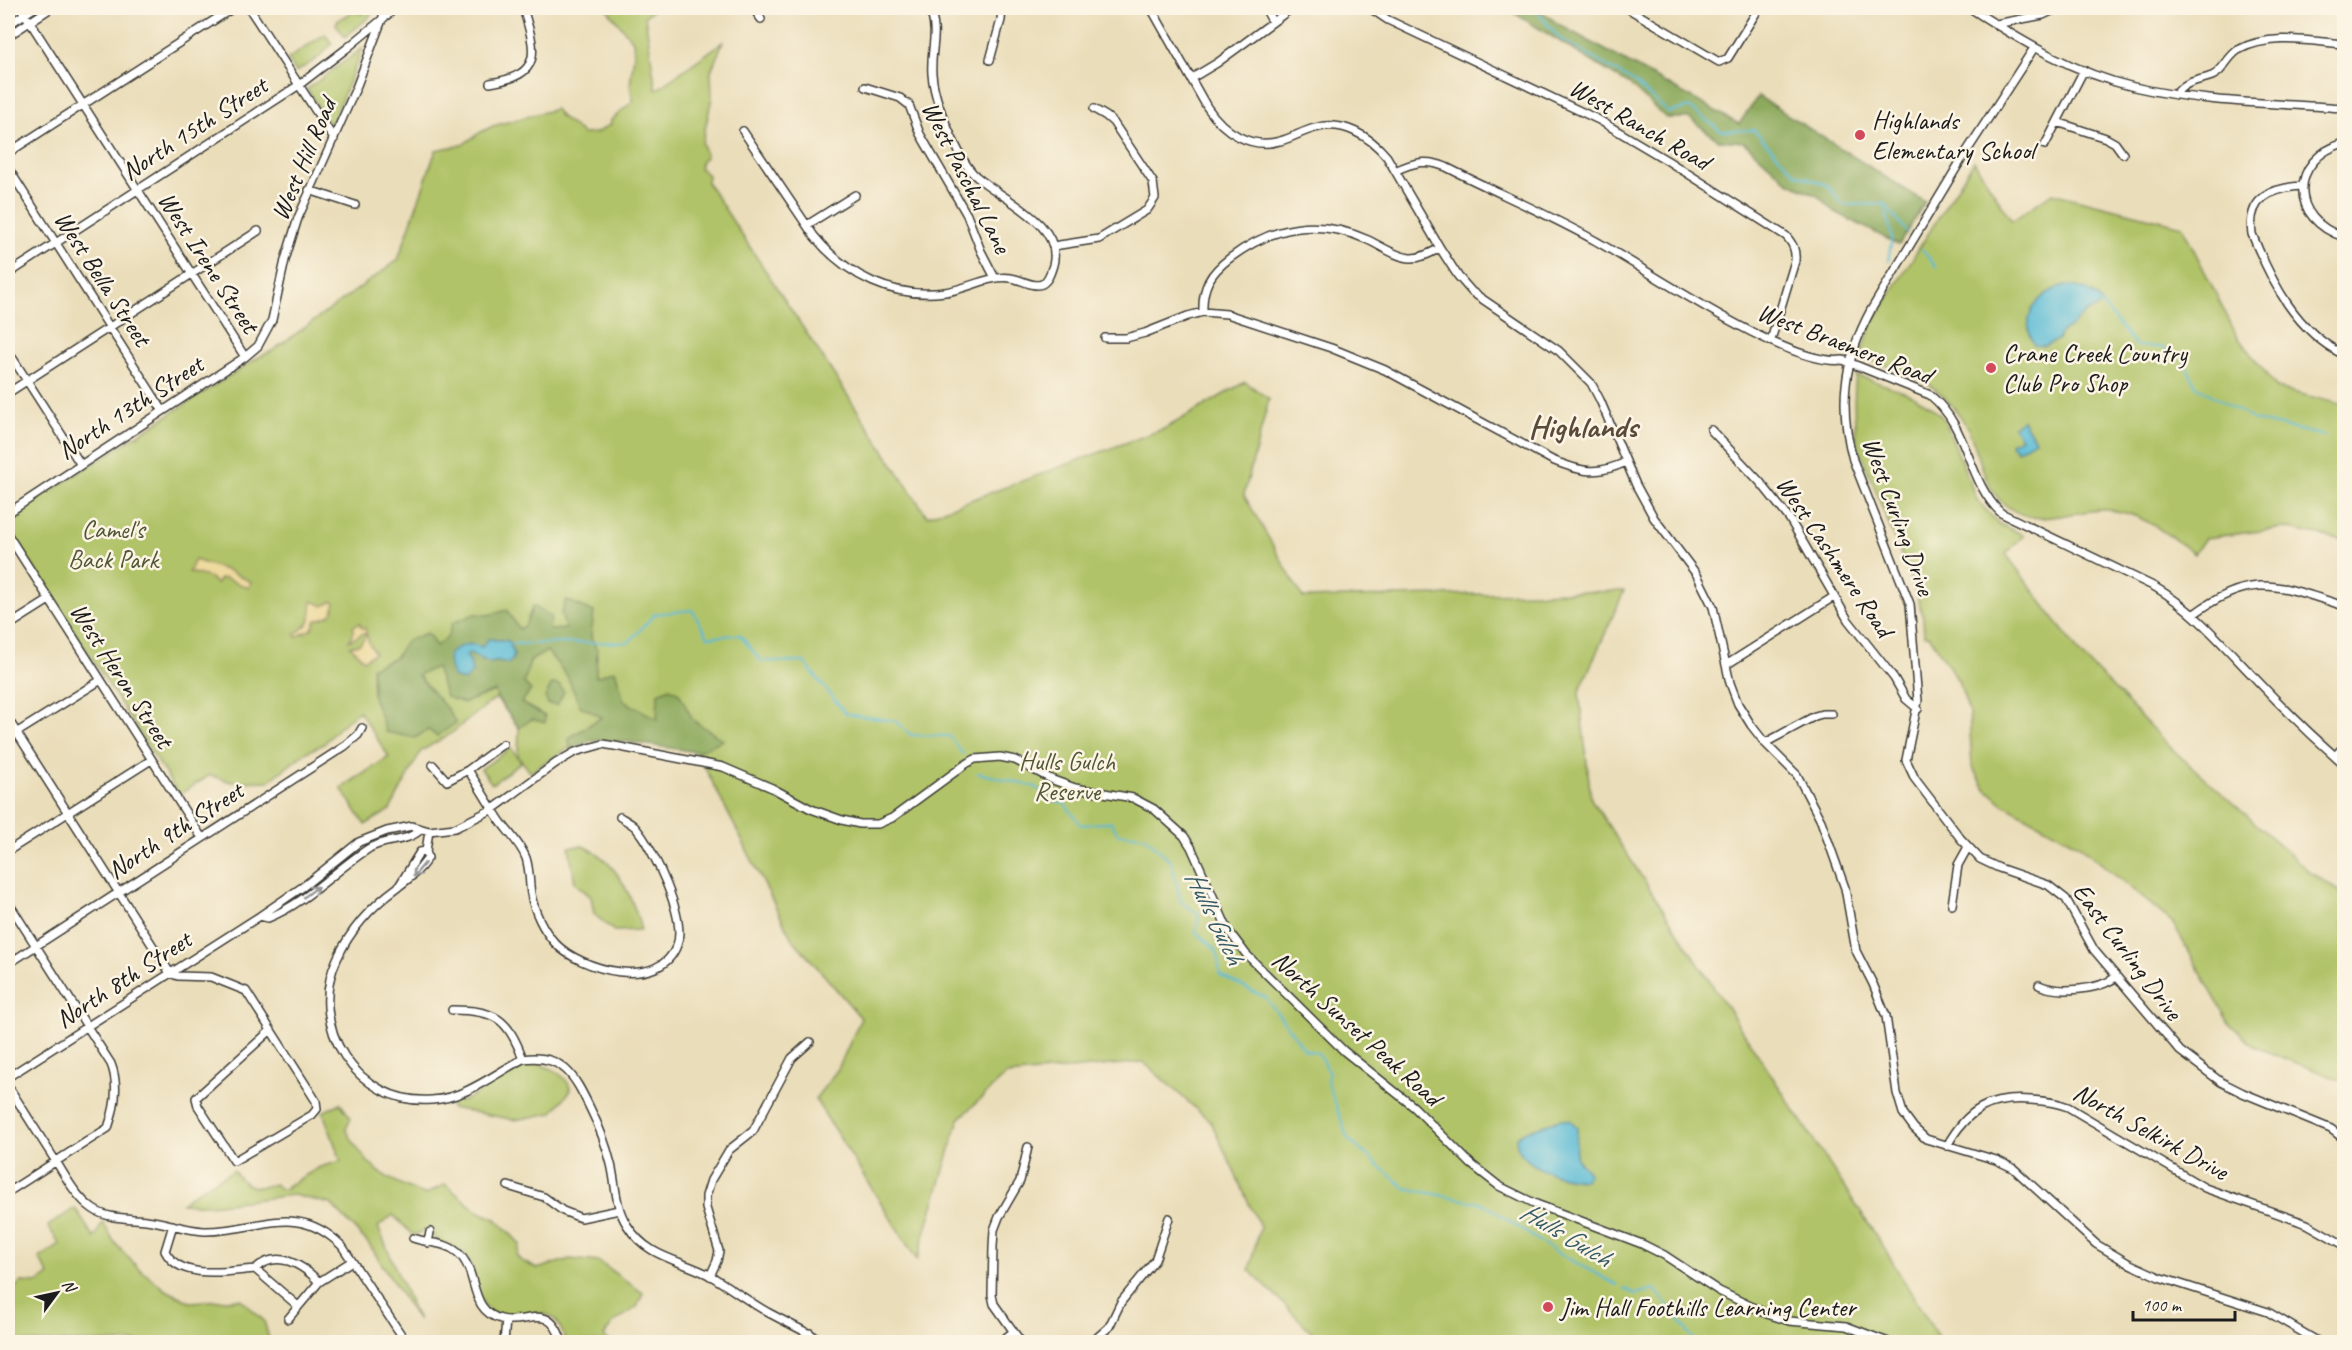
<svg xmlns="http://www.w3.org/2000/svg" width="2352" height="1350" viewBox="0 0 2352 1350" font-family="Caveat,sans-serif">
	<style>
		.green { fill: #b0c367; stroke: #667042; stroke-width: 1.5 }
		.forest { fill: #8ca95c; stroke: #54623c; stroke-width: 1.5; fill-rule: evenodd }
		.sand { fill: #eeda9e; stroke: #857b5d; stroke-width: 1.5 }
		.water { fill: #57bad5; stroke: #3a6b78; stroke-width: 1.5 }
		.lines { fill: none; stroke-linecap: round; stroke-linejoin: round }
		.stream { stroke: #57bad5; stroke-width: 2 }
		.minor-casing { stroke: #3b3934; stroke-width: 10 }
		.minor { stroke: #fff; stroke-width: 7 }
		.oneway { stroke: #999 }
		.poi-dot { fill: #d1495b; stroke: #fcf5e5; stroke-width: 2 }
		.labels { text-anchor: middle; stroke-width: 5; stroke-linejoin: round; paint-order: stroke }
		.poi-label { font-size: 26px; fill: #1c1c1c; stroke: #fcf5e5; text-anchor: start }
		.street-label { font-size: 26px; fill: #1c1c1c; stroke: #fcf5e5 }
		.park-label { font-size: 26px; fill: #505636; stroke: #fcf5e5 }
		.water-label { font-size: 27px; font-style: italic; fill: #345b66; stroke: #fcf5e5 }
		.district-label { font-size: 32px; font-weight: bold; fill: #5a4a3b; stroke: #fcf5e5 }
	</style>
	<rect width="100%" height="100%" fill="#fcf5e5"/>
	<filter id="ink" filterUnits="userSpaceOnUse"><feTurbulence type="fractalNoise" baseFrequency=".0167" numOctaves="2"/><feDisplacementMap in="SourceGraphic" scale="12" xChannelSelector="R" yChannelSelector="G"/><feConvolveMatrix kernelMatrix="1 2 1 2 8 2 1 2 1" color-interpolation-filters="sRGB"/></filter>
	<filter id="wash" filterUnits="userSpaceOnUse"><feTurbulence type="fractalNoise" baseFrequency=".008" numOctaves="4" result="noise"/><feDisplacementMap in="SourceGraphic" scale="24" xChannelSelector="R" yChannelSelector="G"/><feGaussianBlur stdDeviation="1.35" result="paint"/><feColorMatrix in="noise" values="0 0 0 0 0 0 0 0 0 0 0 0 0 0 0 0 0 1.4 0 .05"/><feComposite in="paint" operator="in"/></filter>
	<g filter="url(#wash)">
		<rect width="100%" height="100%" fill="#eaddb9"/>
		<path class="green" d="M367,8H375L368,18L345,37L336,24L337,21L354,11L362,14Z
			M606,8H656L645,16L656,90L723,42L711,71L712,98L702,143L706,157L702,160L700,168L708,175L707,182L927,516L1166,428L1245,382L1269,399L1244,495L1303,598L1624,591L1579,692L1591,799L1884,1248L1941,1342H1322L1249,1270L1260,1227L1211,1122L1143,1062L1006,1075L959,1119L917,1260L815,1099L838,1069L861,1018L791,937L697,752C669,748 620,737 593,741C571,743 549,761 530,772L518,756L519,728L496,698L449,735L421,751L390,810L365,825L341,788L389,757L359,711L339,727L324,744L305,753L269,781L231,782L210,775L179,795L8,527V518L259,357L272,351L398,260L436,150L462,145L481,132L493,126L555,109L560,116L583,134L596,133L611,124L610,121L633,101L630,85L634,54L633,41Z
			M325,34L332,44L318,58L296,72L288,59Z
			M363,48L334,118L331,123L328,122L307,89Z
			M1974,161L2012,221L2052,193L2182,226L2237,336L2277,388L2344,405V540L2284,528L2205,538L2194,554C2167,534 2141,511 2106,510C2071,509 2040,530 2008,507C1982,489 1981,453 1967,427C1962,418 1953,406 1945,398C1927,377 1885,366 1860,356L1872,323Z
			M1856,375C1886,386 1925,394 1945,421L1977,500L1999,524L2024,535L2006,554L2081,655L2171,748L2311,873L2344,894V1082L2254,1046L2229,1023L2172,922L2080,846L2003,804L1984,787L1972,767L1969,712L1959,682L1929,635H1924L1923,617L1915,590L1858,446C1854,422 1853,400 1856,375Z
			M511,748L521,762L492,784L481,769Z
			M583,846C616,859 633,897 641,930L614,931L594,914L591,897L575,883L569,847Z
			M540,1064C554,1070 566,1075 571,1090L552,1113L515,1120L451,1108V1103L466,1100L522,1065Z
			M340,1103L351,1118L346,1129C369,1172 382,1176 425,1195L445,1184L477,1211L496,1219L520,1244L517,1256L520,1260L537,1269L570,1259L599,1262L643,1293L637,1307L613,1323L604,1336L609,1342H565C555,1292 520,1326 493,1313C464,1298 492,1253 437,1241L429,1230L413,1235L393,1215L378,1227L418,1321L369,1244L331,1204L293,1195L210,1205L182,1203C192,1192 218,1180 233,1170C246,1188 254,1190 275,1184L281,1189H287V1186L320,1167L341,1161L323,1112Z
			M75,1208L94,1238L103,1222L115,1243L138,1268L166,1290L190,1302L241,1299L264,1321L270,1342H8V1293L22,1282L37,1283L49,1275L39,1258L60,1245L48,1226Z"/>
		<path class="forest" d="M1506,8H1537L1560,25L1739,124L1758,96L1925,202L1899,245L1833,211L1818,196L1788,182L1744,142L1718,140L1689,118H1666L1630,85Z
			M566,600L594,612L591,637L597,650L596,677L615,670L624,701L657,719L658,693L670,688L679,693L693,720L723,740L697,752L628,742L593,740L570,749L569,738L602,717L580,706L567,676L547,651L530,661L524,683L531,690L521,703L545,716V723L532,719L519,728L497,698L495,691L464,703L446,697L436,667L418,675L448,710L456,723L437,736L428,730L415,738L386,732L373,696L372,667L395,658L406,641L427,633L436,646L448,637L452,623L475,614L488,615L507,610L519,629L525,626L533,606L551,617L549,630L566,629L561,614ZM488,639L503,640L510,649L503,663L482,660L471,652L466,656L468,644L482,648Z
			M552,684L559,685L564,692L557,705L548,704L545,697Z"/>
		<path class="sand" d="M195,560L229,571L251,582L249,588L225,578L220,579L216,584L211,578L189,572Z
			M312,601L324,606L332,601L335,603C334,616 327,617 316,620L312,629L296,637L295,634C315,620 309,621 312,601Z
			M359,623L362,628H365L369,643L375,653L364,660L350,646L360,644L366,636L364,633L349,641L354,631L353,627Z"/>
		<path class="water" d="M2065,285C2081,287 2094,290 2103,305L2085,313L2071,327L2061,332L2058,340L2044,346L2034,345C2019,316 2037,294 2065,285Z
			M2023,420L2035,440L2017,451L2010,443L2021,438L2013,426Z
			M488,639L509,641L514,654L513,659L508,664L499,661L490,663L469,653L466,656L470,661L472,673L464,681L453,677L448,659L449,654C458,645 471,642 482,647Z
			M1560,1119L1570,1120L1577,1127C1578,1138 1572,1152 1579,1162C1583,1166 1586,1167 1589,1173L1585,1180C1562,1179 1517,1167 1516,1138L1522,1133Z"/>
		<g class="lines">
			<path class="stream" d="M1515,8H1534L1559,38L1634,82L1669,113L1689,107L1721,131L1754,130L1796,174L1827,185L1843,205L1885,204L1907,232
				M1885,205L1892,238L1888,261
				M1922,249L1936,267
				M2100,305H2103L2136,346L2161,347L2182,357L2196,386L2254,420L2325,436
				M2339,442L2344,448
				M511,644L629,642L655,614L692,610L708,637L740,635L761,661L804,662L846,714L895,721L911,735L949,736L963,754
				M978,773L1036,787L1050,800L1065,804L1081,825L1111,822L1118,834L1144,836L1171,861L1181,902L1199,914L1196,932L1217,951L1220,975L1266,998L1305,1050L1318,1053L1329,1072L1327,1081L1348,1139L1405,1188L1484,1204L1554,1251L1617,1285
				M1625,1289L1636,1294L1655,1289L1696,1342
				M1818,1342H1819"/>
		</g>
	</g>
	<g filter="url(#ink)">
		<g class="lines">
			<defs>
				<path id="minor" d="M21,8L245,357
					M249,8L334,139
					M753,8L761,19
					M1151,8L1207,107C1223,131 1250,150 1280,141C1292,138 1303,131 1315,128C1343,120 1370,136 1387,157L1440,248L1458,276L1472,292L1559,351L1591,383L1600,400L1636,485L1654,518L1697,575L1713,607L1730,683L1738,704L1751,725L1765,743L1797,775L1821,821L1845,888L1856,951L1873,984L1886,1016L1897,1093L1903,1113L1914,1128L1926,1139L1996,1160L2013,1168L2096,1244L2128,1263L2159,1277L2268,1312L2319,1342
					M1265,8L1272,21
					M1370,8L1388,20L1599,120L1668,161L1786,236C1793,244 1796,250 1795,261L1771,340
					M1627,8L1719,62L1728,58L1759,8
					M1970,8C2021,41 2074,73 2134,87C2203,103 2275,103 2344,108
					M1996,24L2043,15L2058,8
					M8,25L34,8
					M8,36L51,8
					M2034,48L1963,157L1871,310C1844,360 1838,404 1853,460L1910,604L1918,701L1906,760L1915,779L1961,839L1980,859L1999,868L2048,885L2066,899L2094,950L2180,1051L2221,1082L2243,1093L2331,1129L2344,1139
					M990,60L1001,20L1002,8
					M1192,78L1217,63L1292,8
					M490,83C544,75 536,51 523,8
					M865,87L900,98L909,105L920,134L967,215L981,251L995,278
					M2175,95C2186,80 2196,82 2212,76C2223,72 2227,57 2238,50C2269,33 2310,41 2344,44
					M2057,122L2106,138L2115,143L2123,154
					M743,131L814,236C847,276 893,299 945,292C968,289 988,275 1011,278C1021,279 1033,288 1042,284C1049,280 1051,271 1053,265C1064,224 1002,199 977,177C968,170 962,158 957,148C946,126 934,99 932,74C930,48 940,34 929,8
					M2344,143C2289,159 2289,220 2344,237
					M2045,145L2084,70
					M8,153L233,8
					M8,168L163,411
					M1395,171C1414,162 1427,159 1446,167C1495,192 1546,213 1594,240C1647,269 1788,368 1843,360L1930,395C1970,428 1966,479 2001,513L2155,587C2194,610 2223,645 2254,677C2283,708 2313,737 2344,764
					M2302,186C2271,188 2247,198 2252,234C2272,283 2296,331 2344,355
					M309,190L355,205
					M807,225L855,195
					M1053,246L1099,239L1147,210L1155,198L1153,182L1113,122L1106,116L1094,109
					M8,274L299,85L346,49L396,8
					M1203,312C1202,287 1210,273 1230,258C1274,225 1318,218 1368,240C1381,246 1396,257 1410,258C1421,259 1432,252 1440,248
					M1105,338H1126L1145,333L1188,316L1203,312L1227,314L1331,348L1385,370L1552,460C1582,472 1596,476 1626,462
					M8,351L81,465
					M8,393L258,231
					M1711,430L1760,482L1789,518L1848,620L1894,678L1906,699L1918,709
					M8,513L245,357L258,346L272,320L285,260L298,218L356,88L383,17L384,8
					M8,535L202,838
					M2194,614C2253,570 2280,586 2344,606
					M8,626L49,600
					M1726,665L1835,596
					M8,719L170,973
					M8,738L101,680
					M1765,743L1815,716L1822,714H1832
					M2335,756L2344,746
					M433,765L447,781L468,770C478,785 487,801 497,816C506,831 520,842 526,858C530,870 529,882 531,894C534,911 543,930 555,943C580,970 660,992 677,945C687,919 653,847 635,827C631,823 625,820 620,817
					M468,770L503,744
					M8,851L151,760
					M426,851L429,831
					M399,886L420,852L426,851L428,858C419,871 410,878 398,887C373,905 350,930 337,959C306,1025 357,1106 432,1100C466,1098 494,1074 523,1059C563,1053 575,1077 590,1108C599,1126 606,1144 611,1164C616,1184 615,1207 627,1225C648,1259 680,1259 711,1276C731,1288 749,1302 769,1313C788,1323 807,1333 826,1342
					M8,902L111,1064C119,1084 115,1108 108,1128L8,1192
					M1952,905L1958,865L1968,847
					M260,916L268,918C306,903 334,871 368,849C384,838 407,843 420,830
					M8,964L345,746L358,735L362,728
					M170,973L178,976L211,977L246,991L316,1101L317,1109L312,1115L234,1161L198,1106L196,1098L271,1030
					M2039,985C2058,994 2099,990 2116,977
					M452,1010C495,1010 508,1018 523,1059
					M8,1077L260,916L304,886L359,842L387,831L412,826L429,831L455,828L493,809L556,763L575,752L603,744L620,747L723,767L772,788L811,809L842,820L860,824H878L892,818L966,764L975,759L1000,757L1015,760L1053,780L1075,788L1133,798L1154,809L1184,836L1191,847L1228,930L1246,954L1344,1051L1414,1107L1471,1164L1499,1186L1536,1204L1642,1244L1664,1255L1719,1291L1767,1314L1789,1321L1846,1326L1888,1342
					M8,1086C24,1111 40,1137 57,1163C67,1179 77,1198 93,1209C107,1219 129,1218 146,1220C165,1222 184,1230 204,1231C259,1232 295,1200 342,1246L406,1342
					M1947,1146C1967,1109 1989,1097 2031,1100C2044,1101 2056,1102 2068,1107L2205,1188L2307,1224L2344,1245
					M508,1186L544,1197L563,1211L581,1218L619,1210
					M173,1225L165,1251C180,1281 228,1271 255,1269C277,1249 302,1264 319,1282
					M413,1238C427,1243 445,1242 457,1252C480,1271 467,1310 501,1319C527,1326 549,1300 562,1342
					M428,1243L430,1232
					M255,1269L298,1306
					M710,1276L717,1261L719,1251L706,1208V1196L711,1180L729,1150L753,1131L792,1058L810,1042
					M288,1319L319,1282L352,1261
					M504,1342L506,1320
					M807,1342L810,1333
					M1000,1342L1013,1332
					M1021,1342L994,1304L992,1295L993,1247L994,1230L999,1217L1020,1181L1028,1147
					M1092,1342L1109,1327L1121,1302L1155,1260L1169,1218"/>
			</defs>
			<use href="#minor" class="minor-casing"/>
			<use href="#minor" class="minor"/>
		</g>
		<defs><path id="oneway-shaft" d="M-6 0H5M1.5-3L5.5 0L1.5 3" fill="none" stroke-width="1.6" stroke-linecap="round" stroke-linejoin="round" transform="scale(1.5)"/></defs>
		<g class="oneway">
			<use href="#oneway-shaft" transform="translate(419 870) rotate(130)"/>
			<use href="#oneway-shaft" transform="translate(311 892) rotate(-37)"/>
		</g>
	</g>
	<g class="poi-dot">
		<circle cx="1860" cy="135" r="6"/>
		<circle cx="1991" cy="368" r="6"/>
		<circle cx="1548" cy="1307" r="6"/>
	</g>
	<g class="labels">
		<g class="poi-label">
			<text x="1872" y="129">Highlands<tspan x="1872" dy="30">Elementary School</tspan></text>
			<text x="2003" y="362">Crane Creek Country<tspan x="2003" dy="30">Club Pro Shop</tspan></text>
			<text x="1560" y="1316">Jim Hall Foothills Learning Center</text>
		</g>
		<g class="street-label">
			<text transform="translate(1640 124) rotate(30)" y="9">West Ranch Road</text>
			<text transform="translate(194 128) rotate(-33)" y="9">North 15th Street</text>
			<text transform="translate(303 159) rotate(-67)" y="9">West Hill Road</text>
			<text transform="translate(967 177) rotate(63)" y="9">West Paschal Lane</text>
			<text transform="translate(209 262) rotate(57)" y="9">West Irene Street</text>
			<text transform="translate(103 278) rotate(57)" y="9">West Bella Street</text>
			<text transform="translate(1845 343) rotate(21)" y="9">West Braemere Road</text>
			<text transform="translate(130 407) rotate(-33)" y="9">North 13th Street</text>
			<text transform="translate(1899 516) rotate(70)" y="9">West Curling Drive</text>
			<text transform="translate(1835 556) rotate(56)" y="9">West Cashmere Road</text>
			<text transform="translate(122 675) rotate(57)" y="9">West Heron Street</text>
			<text transform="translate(175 830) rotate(-33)" y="9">North 9th Street</text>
			<text transform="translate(2128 951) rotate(53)" y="9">East Curling Drive</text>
			<text transform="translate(123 979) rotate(-33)" y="9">North 8th Street</text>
			<text transform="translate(1357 1028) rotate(42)" y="9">North Sunset Peak Road</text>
			<text transform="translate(2151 1131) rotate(29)" y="9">North Selkirk Drive</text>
		</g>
		<g class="park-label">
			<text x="113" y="538">Camel's<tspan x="113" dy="30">Back Park</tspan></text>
			<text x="1067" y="770">Hulls Gulch<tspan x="1067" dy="30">Reserve</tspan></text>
		</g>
		<g class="water-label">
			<text transform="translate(1215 917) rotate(64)" y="9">Hulls Gulch</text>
			<text transform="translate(1566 1234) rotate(31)" y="9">Hulls Gulch</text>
		</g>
		<g class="district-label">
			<text x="1583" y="437">Highlands</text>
		</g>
	</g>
	<rect width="2352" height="1350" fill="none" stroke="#fcf5e5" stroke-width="30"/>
	<g transform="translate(57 1293) rotate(57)" stroke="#fcf5e5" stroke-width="4.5" paint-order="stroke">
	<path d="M0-4.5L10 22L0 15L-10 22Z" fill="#1c1c1c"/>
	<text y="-9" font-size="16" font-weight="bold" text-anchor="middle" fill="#1c1c1c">N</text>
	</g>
	<path d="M2133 1311v9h102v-9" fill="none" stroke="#1c1c1c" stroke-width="3"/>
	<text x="2142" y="1311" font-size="18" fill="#1c1c1c" stroke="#fcf5e5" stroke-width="4.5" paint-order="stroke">100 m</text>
</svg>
